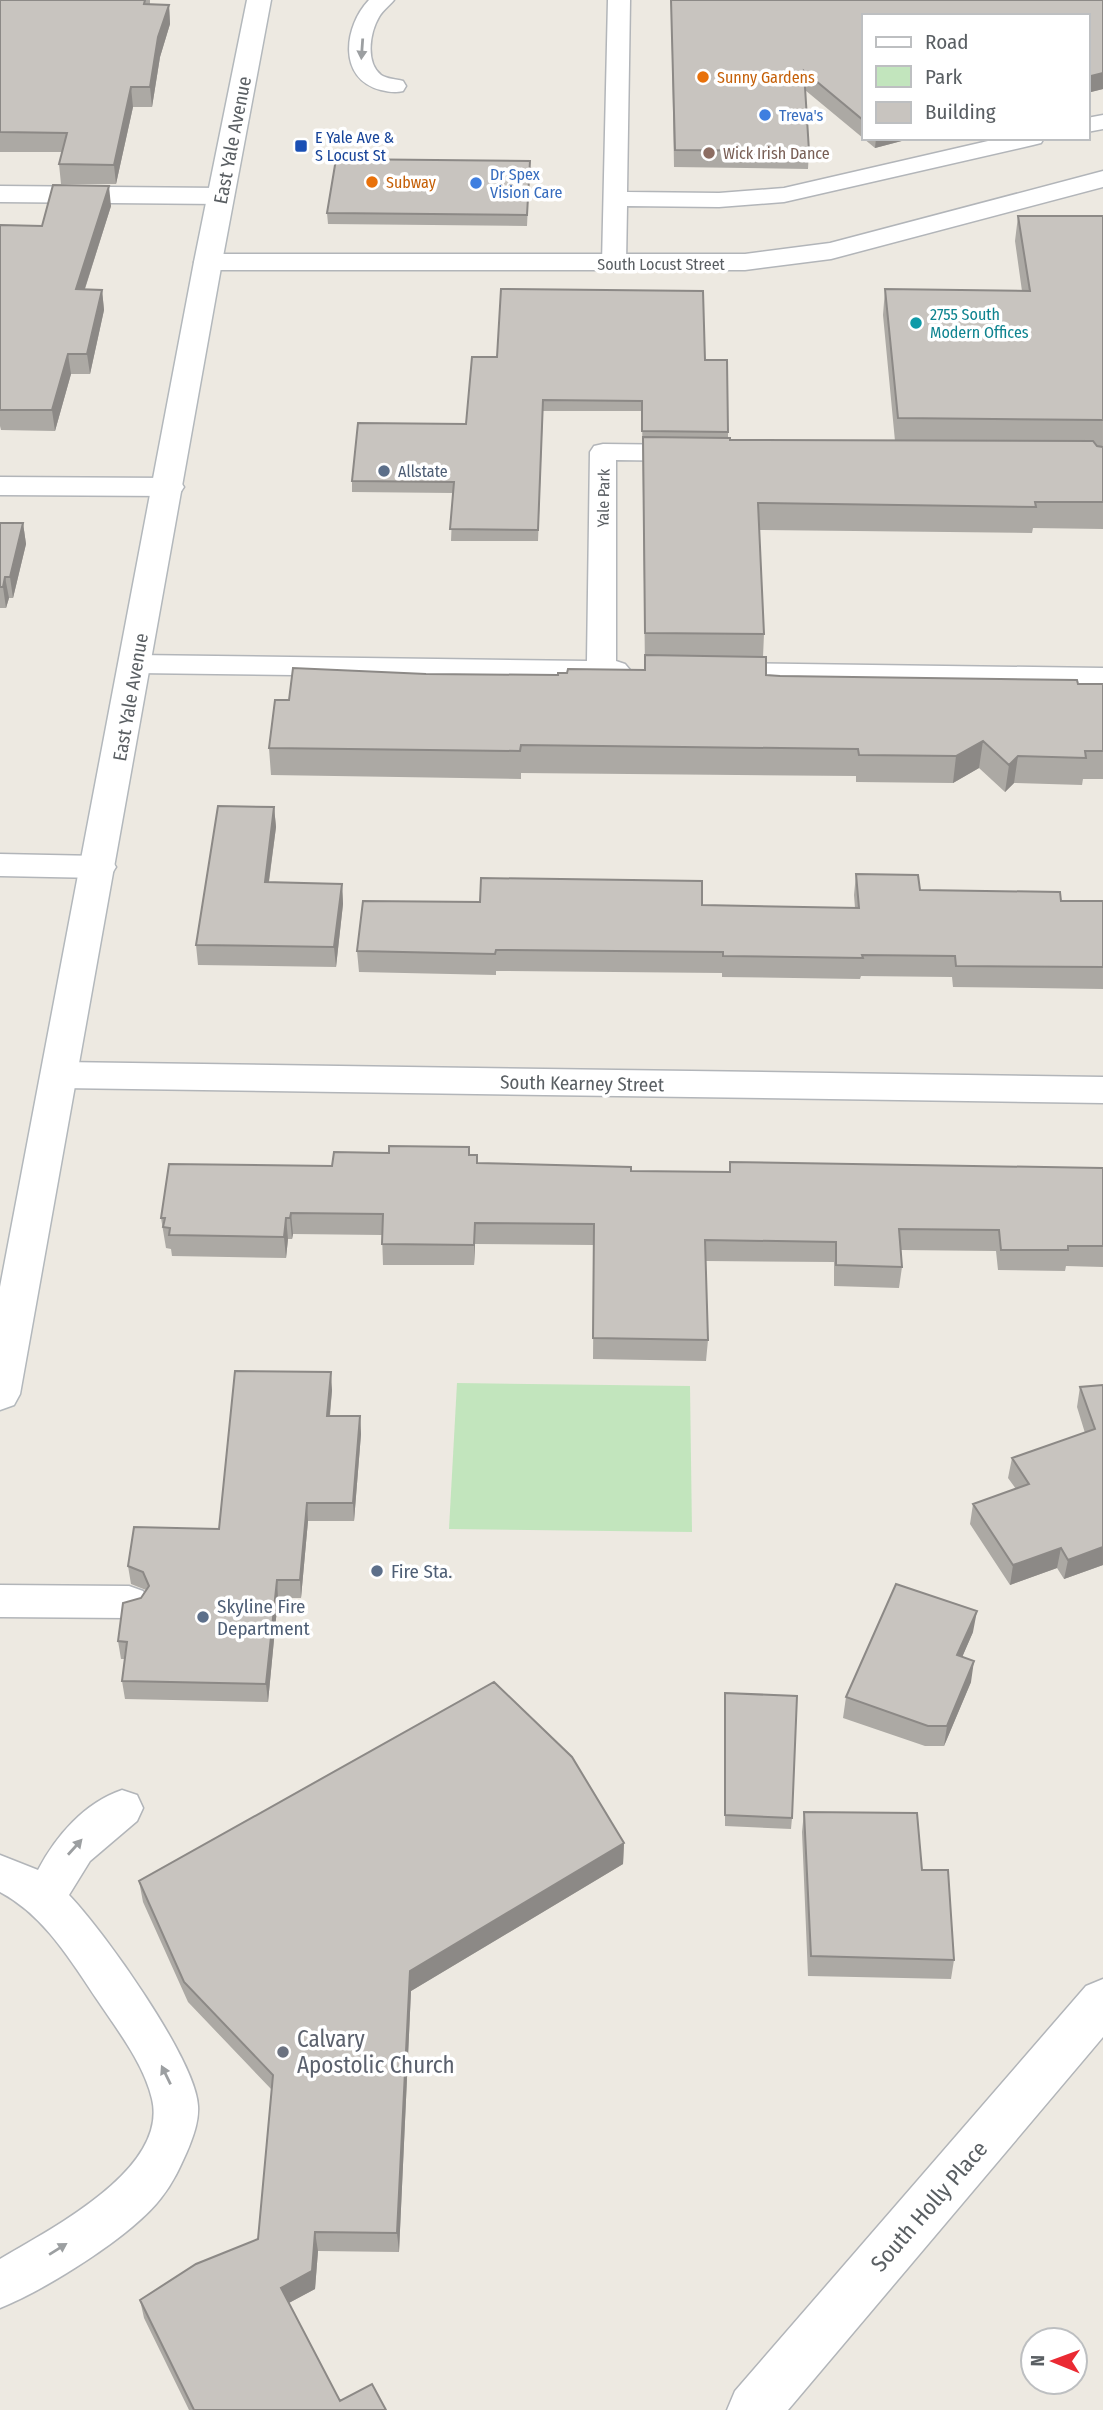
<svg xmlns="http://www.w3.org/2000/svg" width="1103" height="2410" viewBox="0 0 1103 2410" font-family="'Fira Sans Condensed',sans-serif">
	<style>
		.green { fill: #c2e5bd }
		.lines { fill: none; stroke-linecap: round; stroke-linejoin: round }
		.lane-casing { stroke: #b2b5b9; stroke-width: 3 }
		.street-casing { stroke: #b2b5b9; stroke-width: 3 }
		.secondary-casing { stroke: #b3b8bc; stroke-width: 3 }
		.lane { fill: #fff; fill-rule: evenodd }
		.street { fill: #fff; fill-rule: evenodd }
		.secondary { fill: #fff; fill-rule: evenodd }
		.wall { fill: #aca9a4 }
		.shaded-wall { fill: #8c8986 }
		.building { fill: #c8c4bf; stroke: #8c8986; stroke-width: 2 }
		.oneway { fill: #9c9fa1 }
		.food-dot { fill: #e8710a; stroke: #fff; stroke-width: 2.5 }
		.shop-dot { fill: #3f7fe0; stroke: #fff; stroke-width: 2.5 }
		.transit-dot { fill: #1a4fb4; stroke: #fff; stroke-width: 2.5 }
		.education-dot { fill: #8d6e63; stroke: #fff; stroke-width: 2.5 }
		.culture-dot { fill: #0f9aa8; stroke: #fff; stroke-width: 2.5 }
		.service-dot { fill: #5c6f8a; stroke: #fff; stroke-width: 2.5 }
		.worship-dot { fill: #6b7280; stroke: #fff; stroke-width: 2.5 }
		.labels { text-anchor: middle; stroke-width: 7; stroke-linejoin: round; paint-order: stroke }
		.far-food-label { font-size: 16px; fill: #c56008; stroke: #fff; text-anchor: start }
		.far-shop-label { font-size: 16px; fill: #366cbe; stroke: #fff; text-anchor: start }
		.far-transit-label { font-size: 16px; fill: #164399; stroke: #fff; text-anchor: start }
		.far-education-label { font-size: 16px; fill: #785e54; stroke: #fff; text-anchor: start }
		.far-street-label { font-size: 16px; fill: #5a5f63; stroke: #fff }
		.far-culture-label { font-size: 16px; fill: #0d838f; stroke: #fff; text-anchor: start }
		.far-service-label { font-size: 16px; fill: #4e5e75; stroke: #fff; text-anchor: start }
		.street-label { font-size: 19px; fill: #5a5f63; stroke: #fff }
		.service-label { font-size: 19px; fill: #4e5e75; stroke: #fff; text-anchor: start }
		.near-worship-label { font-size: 23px; fill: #5b616d; stroke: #fff; text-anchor: start }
		.near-street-label { font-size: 23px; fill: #5a5f63; stroke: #fff }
	</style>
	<rect width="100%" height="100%" fill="#ede9e1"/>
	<path class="green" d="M457,1383L690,1386L692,1532L449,1529Z"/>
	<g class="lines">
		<defs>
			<path id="lane" d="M369,0H394C389,6 383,10 379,17C370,32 365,62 381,75C387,79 396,79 403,81L406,86L403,91C395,93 389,92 381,90C337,79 344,26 369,0Z
				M608,0H630L627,192L719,193L784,188L1001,138H1044L1041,143L1033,145L784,202L719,207L627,206L626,264L623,269L614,271L605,269L602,264Z
				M1103,115V129L1087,132V118Z
				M603,444L692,445L701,447L705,453L701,459L692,461L616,460V661L625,664L630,670L625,676L601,679L136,673L126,670L121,664L126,658L136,655L587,661L590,452L594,446Z
				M720,663L1103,668V686L720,681L710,678L705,672L710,666Z
				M0,1585L129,1586L143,1591L149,1602L143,1613L129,1618L0,1617Z
				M122,1790L137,1795L143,1808L137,1821L90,1861L69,1895C103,1930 196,2060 198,2106C199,2120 194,2134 189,2147C181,2165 174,2182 161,2198C132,2236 45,2290 0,2308V2259C48,2230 169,2170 152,2099C144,2064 118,2031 98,2001C71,1961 44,1915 0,1892V1855L38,1870C56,1836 84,1803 122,1790Z"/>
			<path id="street" d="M1103,171V187L831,259L745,270H208L198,268L194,262L198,256L208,254H745L830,243Z
				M0,186L221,188L230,190L234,196L230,202L221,204L0,202Z
				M0,477L169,478L180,481L184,487L180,493L169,496L0,495Z
				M0,854L99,856L111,859L116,867L111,875L99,878L0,876Z
				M61,1062L1103,1077V1103L61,1088L48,1084L43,1075L48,1066Z
				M1103,1979V2037L788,2410H727L735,2391L1086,1986Z"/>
			<path id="secondary" d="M247,0H271L222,262L20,1394L14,1405L0,1410V1287L194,262Z"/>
		</defs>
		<use href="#lane" class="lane-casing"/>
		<use href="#street" class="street-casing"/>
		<use href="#secondary" class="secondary-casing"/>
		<use href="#lane" class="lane"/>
		<use href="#street" class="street"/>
		<use href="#secondary" class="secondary"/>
	</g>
	<path class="wall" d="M0,0H150V4L169,5L170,24L160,57L152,107H133L116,184H61L59,164L62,152H0Z
		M671,0H1103V89L1087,93L863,16V138H913L875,148L805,90L809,151L808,169L674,167Z
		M530,161L527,226L328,224L327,213Z
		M111,206L85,289L102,290L104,310L90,374H71L55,431L1,430L0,426V225L42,226Z
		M1018,216H1103V446H1098L1103,447V529L1033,528L1032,533L759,530L764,634L763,657L766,675L1103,684V779H1083L1082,785L1014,783L1005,792L979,768L953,783L856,782V776L521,773V779L271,775L269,748L289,700L426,674L558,675L645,670L642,411H543L538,541H451L453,493L352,492V481L466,424L472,357L705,360L728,432V437L730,440L895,441L883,315L885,289L1022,291L1015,241Z
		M0,523H23L26,544L13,598H9L6,608H0Z
		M274,807L276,827L269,882L342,884L343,904L336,967L198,965L196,945Z
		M856,874L920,890L1061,901H1103V989L953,987L952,977L861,976L860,979L722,977V973L496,971V975L359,972L357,951L702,905L855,908L854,895Z
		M470,1155H477V1163L631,1171L729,1172L730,1162L1103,1168V1267L1066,1266L1065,1271L998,1270L996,1251L901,1250L902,1267L899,1288L834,1286V1262L706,1261L708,1340L706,1361L593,1359L594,1245L475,1244L474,1265H383L382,1235L293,1234L292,1239H288L286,1258L172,1256L171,1249L166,1248L161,1218L332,1166Z
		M1103,1385V1565L1064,1579L1057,1568L1010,1585L970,1524L973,1504L1016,1489L1008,1478L1012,1458L1085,1433L1077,1407L1080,1387Z
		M332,1390L330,1416H360L361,1434L354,1521H308L301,1598H278L268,1702L125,1699L122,1681L125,1659H121L118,1641L146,1590L131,1584L128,1566L219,1529Z
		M973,1632L962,1657L971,1682L944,1746H925L843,1718L846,1697Z
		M725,1693L792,1818L791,1829L725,1826Z
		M804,1812L922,1870L954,1960L951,1979L808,1976L802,1832Z
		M624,1843L623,1864L411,1991L399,2252L318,2251L315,2289L289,2303L340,2401L386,2410H189L144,2318L140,2300L258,2239L272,2090L188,2002L143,1902L139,1881Z"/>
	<path class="shaded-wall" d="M169,5L170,24L160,57L152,107L150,87L158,37Z
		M1103,73V89L1087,93V77Z
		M131,87L133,107L116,184L114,165Z
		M876,138H913L875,148Z
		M109,186L111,206L78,310L76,289Z
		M102,290L104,310L90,374L87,354Z
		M68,354L71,374L55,431L52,410Z
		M23,523L26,544L13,598L10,577Z
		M5,577L9,598L6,608L3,587Z
		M983,741L979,768L953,783L956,756Z
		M1018,756L1014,783L1005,792L1009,765Z
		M274,807L276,827L266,902L265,882Z
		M342,884L343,904L336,967L334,947Z
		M291,1213L293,1234L292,1239L290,1218Z
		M286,1218L288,1239L286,1258L284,1237Z
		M475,1223V1244L474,1265V1245Z
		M331,1372L332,1390L328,1433L327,1416Z
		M360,1416L361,1434L354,1521L353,1503Z
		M307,1503L308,1521L301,1598L300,1580Z
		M1103,1547V1565L1064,1579L1068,1560Z
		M1061,1548L1057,1568L1010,1585L1013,1565Z
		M277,1580L278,1598L268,1702L266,1684Z
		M977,1611L973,1632L954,1676L957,1655Z
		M974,1661L971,1682L944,1746L947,1726Z
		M624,1843L623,1864L411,1991L399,2252L397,2233L410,1971Z
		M315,2232L318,2251L315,2289L283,2306L281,2288Z"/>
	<path class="building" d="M0,0H145L144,4L169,5L158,37L150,87H131L114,165L59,164L67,133L0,132Z
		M671,0H1103V73L1087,77V16H863V120L804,71L809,151L675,150Z
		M336,159L530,161L527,215L327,213Z
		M53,185L109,186L76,289L102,290L87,354H68L52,410H0V225L42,226Z
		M1018,216H1103V420L898,418L885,289L1030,291Z
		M501,289L703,291L705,360H727L728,432L642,431V401L543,400L538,530L450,529L454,482L352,481L358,423L466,424L472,357H497Z
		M643,437L730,438V440L1093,441L1097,446L1103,447V502H1035L1036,507L758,503L764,634L645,633Z
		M0,523H23L10,577H5L3,587H0Z
		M645,655L766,657V675L780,676L1077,680L1078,684H1103V751H1085L1086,758L1018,756L1009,765L983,741L956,756L859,755L858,749L521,745L520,751L269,748L275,700H289L293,668L426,674L558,675V673H567L568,669L645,670Z
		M218,806L274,807L265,882L342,884L334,947L196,945Z
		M856,874L918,875L920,890L1060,892L1061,901H1103V967L956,966L955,956L862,955L863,958L723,956V952L496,950L495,954L357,951L363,901L480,902L481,878L702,881V905L859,908Z
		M389,1146L469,1147V1155H477V1163L631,1167V1171L730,1172V1162L1103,1168V1246H1068V1250H1001L999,1230L899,1229L902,1267L836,1265V1242L705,1240L708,1340L593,1338L594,1224L475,1223L474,1245L382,1244L383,1214L291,1213L290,1218H286L284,1237L169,1235L170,1228L163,1227L165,1218H161L169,1164L332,1166L334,1152L389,1153Z
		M235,1371L331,1372L327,1416H360L353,1503H307L300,1580H277L266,1684L122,1681L127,1642L118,1641L123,1603L141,1598L149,1586L143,1572L128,1566L134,1527L219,1529Z
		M1103,1385V1547L1068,1560L1061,1548L1013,1565L973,1504L1029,1484L1012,1458L1095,1429L1080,1387Z
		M896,1584L977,1611L957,1655L974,1661L947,1726H928L846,1697Z
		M494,1682L572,1757L624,1843L410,1971L397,2233L315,2232L312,2271L281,2288L340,2401L372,2384L386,2410H194L140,2300L196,2264L258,2239L273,2075L184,1982L139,1881Z
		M725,1693L797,1696L792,1818L725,1815Z
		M804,1812L917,1813L922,1870H948L954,1960L811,1956Z"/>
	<defs><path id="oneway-solid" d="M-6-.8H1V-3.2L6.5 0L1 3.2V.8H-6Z" transform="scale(1.75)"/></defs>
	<g class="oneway">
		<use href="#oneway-solid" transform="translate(362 49) rotate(94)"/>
		<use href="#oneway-solid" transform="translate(75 1847) rotate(-48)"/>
		<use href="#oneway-solid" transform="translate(166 2075) rotate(-116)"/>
		<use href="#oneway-solid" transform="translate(58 2249) rotate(-32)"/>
	</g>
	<g class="food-dot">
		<circle cx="703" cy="77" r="7"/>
		<circle cx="372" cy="182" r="7"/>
	</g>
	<g class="shop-dot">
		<circle cx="765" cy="115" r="7"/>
		<circle cx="476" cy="183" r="7"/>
	</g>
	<rect class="transit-dot" x="294" y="139" width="14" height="14" rx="3.5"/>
	<circle class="education-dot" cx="709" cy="153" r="7"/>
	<circle class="culture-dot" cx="916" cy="323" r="7"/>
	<g class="service-dot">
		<circle cx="384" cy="471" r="7"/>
		<circle cx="377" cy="1571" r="7"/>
		<circle cx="203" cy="1617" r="7"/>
	</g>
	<circle class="worship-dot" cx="283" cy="2052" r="7"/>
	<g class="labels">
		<g class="far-food-label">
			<text x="717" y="83">Sunny Gardens</text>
			<text x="386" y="188">Subway</text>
		</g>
		<g class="far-shop-label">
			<text x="779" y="121">Treva's</text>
			<text x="490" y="180">Dr Spex<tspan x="490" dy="18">Vision Care</tspan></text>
		</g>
		<g class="far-transit-label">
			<text x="315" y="143">E Yale Ave &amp;<tspan x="315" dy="18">S Locust St</tspan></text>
		</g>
		<g class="far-education-label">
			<text x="723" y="159">Wick Irish Dance</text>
		</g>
		<g class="far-street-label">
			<text x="661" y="270">South Locust Street</text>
			<text transform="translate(603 498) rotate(-89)" y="6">Yale Park</text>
		</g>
		<g class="far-culture-label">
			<text x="930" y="320">2755 South<tspan x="930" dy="18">Modern Offices</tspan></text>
		</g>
		<g class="far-service-label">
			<text x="398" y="477">Allstate</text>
		</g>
		<g class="street-label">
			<text transform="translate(232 140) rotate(-79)" y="7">East Yale Avenue</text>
			<text transform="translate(130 697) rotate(-80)" y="7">East Yale Avenue</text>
			<text transform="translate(582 1083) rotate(1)" y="7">South Kearney Street</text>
		</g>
		<g class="service-label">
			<text x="391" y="1578">Fire Sta.</text>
			<text x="217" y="1613">Skyline Fire<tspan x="217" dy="22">Department</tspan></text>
		</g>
		<g class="near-worship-label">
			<text x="297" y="2047">Calvary<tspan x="297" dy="26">Apostolic Church</tspan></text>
		</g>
		<g class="near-street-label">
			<text transform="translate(929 2206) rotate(-49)" y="8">South Holly Place</text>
		</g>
	</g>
	<rect x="862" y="14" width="228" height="126" fill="#ffffff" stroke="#bdbfc1" stroke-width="2"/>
	<rect x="876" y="37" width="35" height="10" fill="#ffffff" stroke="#bdbfc1" stroke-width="2"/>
	<text x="925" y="49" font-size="21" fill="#5a5f63">Road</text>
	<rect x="876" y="66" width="35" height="21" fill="#c2e5bd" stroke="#bdbfc1" stroke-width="2"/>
	<text x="925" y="84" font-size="21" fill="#5a5f63">Park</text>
	<rect x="876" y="102" width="35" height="21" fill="#c8c4bf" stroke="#bdbfc1" stroke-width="2"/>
	<text x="925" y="119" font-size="21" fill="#5a5f63">Building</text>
	<g transform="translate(1054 2361) rotate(271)"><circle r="33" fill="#ffffff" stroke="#bdbfc1" stroke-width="2"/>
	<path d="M0-5L12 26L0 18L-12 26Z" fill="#ea2a33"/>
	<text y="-10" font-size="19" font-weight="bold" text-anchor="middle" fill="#5a5f63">N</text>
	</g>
</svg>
